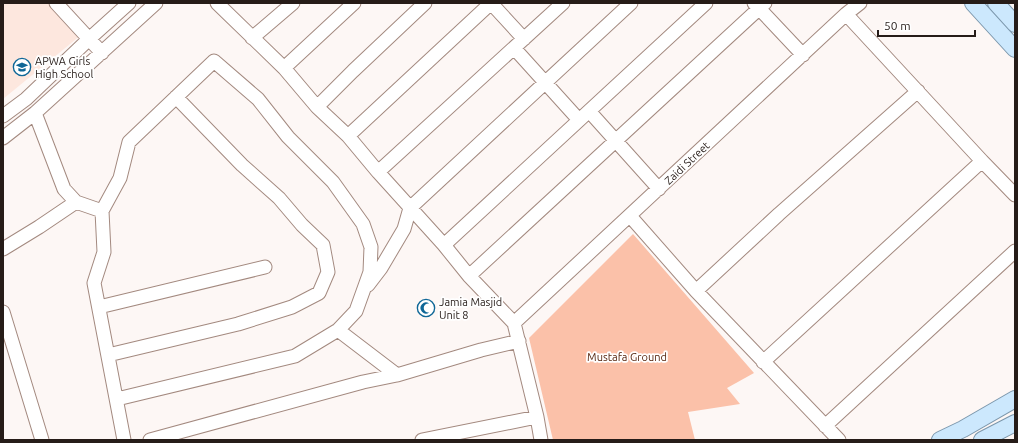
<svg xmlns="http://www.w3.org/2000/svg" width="1018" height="443" viewBox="0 0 1018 443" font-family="Ubuntu,sans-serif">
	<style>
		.built { fill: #fde7de }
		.green { fill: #fbc1a9 }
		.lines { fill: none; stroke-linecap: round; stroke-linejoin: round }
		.minor-casing { stroke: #a3897f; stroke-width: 15 }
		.major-casing { stroke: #7c97ac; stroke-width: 18 }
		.minor { stroke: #fff; stroke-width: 13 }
		.major { stroke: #cce8fd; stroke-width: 16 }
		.labels { text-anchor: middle; stroke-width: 3.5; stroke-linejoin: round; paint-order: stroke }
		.poi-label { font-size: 11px; fill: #261c18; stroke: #fff; text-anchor: start }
		.street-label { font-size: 11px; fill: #261c18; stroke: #fff }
		.park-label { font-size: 11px; fill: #511f08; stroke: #fff }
	</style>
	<rect width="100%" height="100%" fill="#fdf7f5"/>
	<path class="built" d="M3,3H51L81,35L3,99Z"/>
	<path class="green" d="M633,234L754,373L727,388L740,404L688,412L695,440H553L529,338Z"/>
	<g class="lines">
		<defs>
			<path id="minor" d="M56,3L102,53
				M217,3L284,68L317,107L348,136L378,172L444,245L469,276L514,323L537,417L541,440
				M491,3L524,39
				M754,3L803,55
				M846,14L982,161
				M252,38L293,3
				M514,48L579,120
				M284,68L354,3
				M317,107L353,71L425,3
				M589,111L659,189
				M35,113L64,189L76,202L102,211L120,178L129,142L214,61L258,99L288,137L333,182L363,224L371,247L370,272L356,311L338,330L295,356L117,399
				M3,116L26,99L89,39L129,3
				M348,136L491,3
				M3,138L35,113L156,3
				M378,172L563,3
				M102,211L104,252L94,283L124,440
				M630,216L696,291L839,440
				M444,245L706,3
				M3,249L39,227L76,202
				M469,276L765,3
				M368,285L381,268L404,229L410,208L631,3
				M696,291L779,214L918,91
				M99,307L265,267
				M3,312L42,440
				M514,323L846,14L860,3
				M338,330L397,375
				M108,355L238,324L292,307L319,293L328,272L323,245L302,225L279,198L242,165L176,97
				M763,362L982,161L1015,195
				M825,426L1015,251
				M150,440L363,382L397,375L481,350L519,341
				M422,440L537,417"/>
			<path id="major" d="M973,3L1015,49
				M996,3L1015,24
				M940,440L963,429L1015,399
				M982,440L1015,423"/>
		</defs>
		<use href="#minor" class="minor-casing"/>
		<use href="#major" class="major-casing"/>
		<use href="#minor" class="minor"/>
		<use href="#major" class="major"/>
	</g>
	<defs>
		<symbol id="school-ring" viewBox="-11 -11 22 22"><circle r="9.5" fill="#fff" stroke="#0f6797" stroke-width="1.5"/><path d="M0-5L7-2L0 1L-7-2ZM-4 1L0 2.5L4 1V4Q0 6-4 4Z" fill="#0f6797"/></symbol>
		<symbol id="mosque-ring" viewBox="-11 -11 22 22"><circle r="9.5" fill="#fff" stroke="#0f6797" stroke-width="1.5"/><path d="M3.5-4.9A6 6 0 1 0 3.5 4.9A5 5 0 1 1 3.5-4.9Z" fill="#0f6797"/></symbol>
	</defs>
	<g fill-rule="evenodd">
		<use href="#school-ring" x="12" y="57" width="20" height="20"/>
		<use href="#mosque-ring" x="416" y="298" width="20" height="20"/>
	</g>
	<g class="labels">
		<g class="poi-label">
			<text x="35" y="65">APWA Girls<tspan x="35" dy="13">High School</tspan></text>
			<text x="439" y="306">Jamia Masjid<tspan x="439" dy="13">Unit 8</tspan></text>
		</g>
		<g class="street-label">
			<text transform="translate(687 163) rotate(-43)" y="4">Zaidi Street</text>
		</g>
		<g class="park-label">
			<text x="627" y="361">Mustafa Ground</text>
		</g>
	</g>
	<rect width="1018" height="443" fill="none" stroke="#261c18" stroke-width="8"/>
	<path d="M878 30v6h97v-6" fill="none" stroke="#261c18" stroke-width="2"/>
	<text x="884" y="30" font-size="12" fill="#261c18" stroke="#ffffff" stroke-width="3" paint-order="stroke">50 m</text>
</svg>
